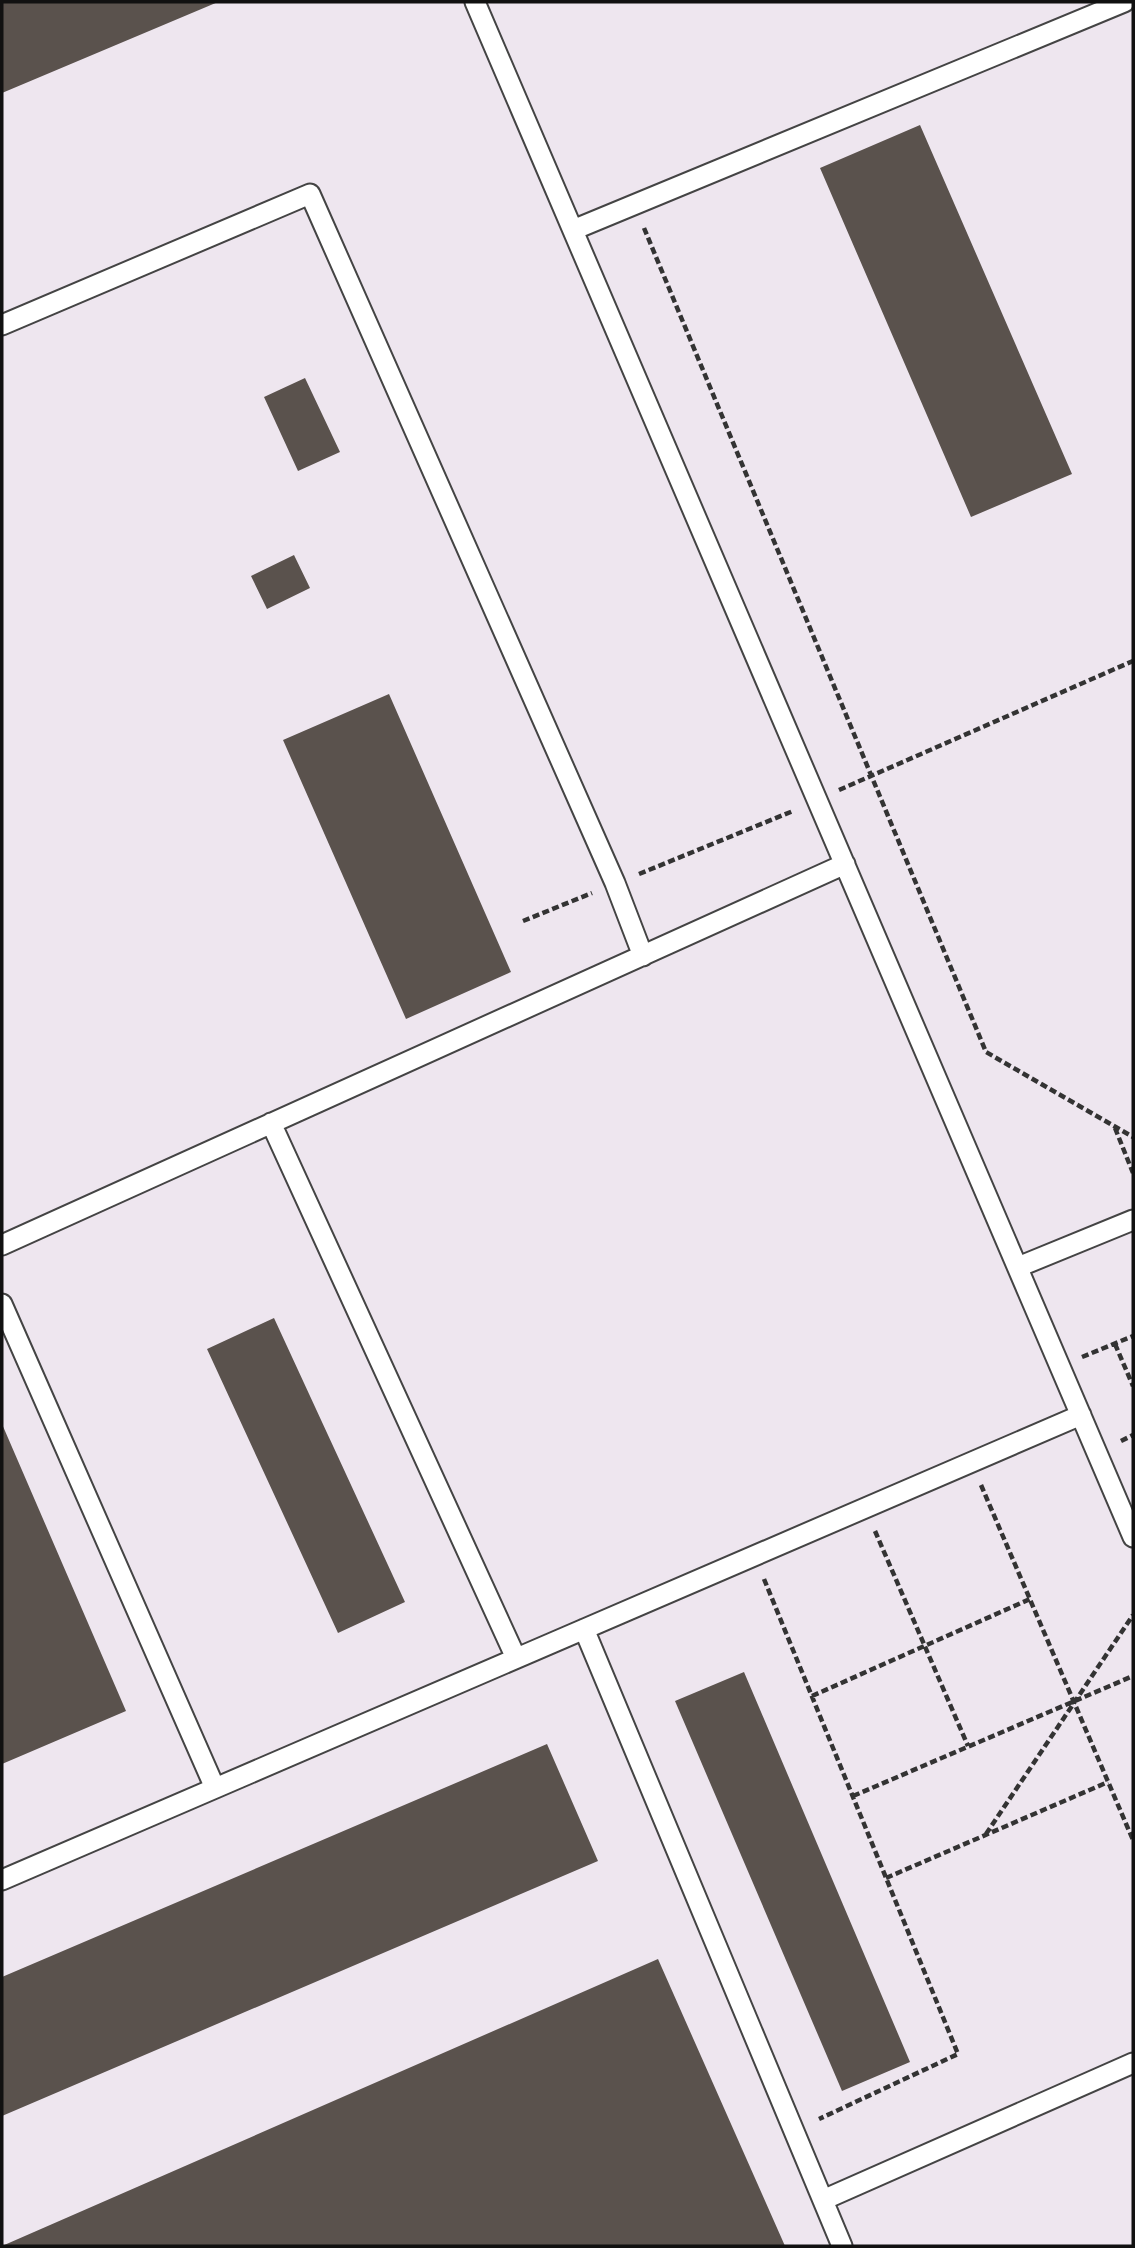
<svg xmlns="http://www.w3.org/2000/svg" width="1135" height="2248" viewBox="0 0 1135 2248" font-family="Merriweather,serif">
	<style>
		.industrial { fill: #eee6ef }
		.building { fill: #5a524d }
		.lines { fill: none; stroke-linecap: round; stroke-linejoin: round }
		.service-casing { stroke: #444; stroke-width: 23 }
		.path { stroke: #333; stroke-width: 4.5; stroke-dasharray: 7 3.5; stroke-linecap: butt }
		.service { stroke: #fff; stroke-width: 19 }
	</style>
	<rect width="100%" height="100%" fill="#fffdf5"/>
	<path class="industrial" d="M2,2H1133V2246H2Z"/>
	<path class="building" d="M2,2H218L2,93Z
		M920,125L1072,474L971,517L820,168Z
		M305,378L340,452L298,471L264,397Z
		M294,555L310,588L267,609L251,576Z
		M389,694L511,972L406,1019L283,740Z
		M274,1318L405,1602L338,1633L207,1349Z
		M2,1424L126,1711L2,1764Z
		M744,1672L910,2062L842,2091L675,1701Z
		M547,1744L598,1861L2,2116V1977Z
		M658,1959L785,2246H2Z"/>
	<g class="lines">
		<defs>
			<path id="service" d="M475,2L1133,1537
				M573,230L1124,2
				M2,325L310,194L615,883L643,956
				M271,1123L516,1658
				M2,1245L845,864
				M1018,1267L1133,1220
				M2,1304L215,1788
				M584,1629L842,2246
				M2,1880L1081,1415
				M823,2200L1133,2063"/>
		</defs>
		<use href="#service" class="service-casing"/>
		<path class="path" d="M644,228L986,1052L1133,1137
			M839,790L1133,661
			M639,874L793,811
			M523,921L592,893
			M1115,1128L1133,1173
			M1115,1344L1133,1386
			M1082,1357L1133,1336
			M1121,1441L1133,1435
			M981,1485L1133,1840
			M875,1531L968,1746
			M764,1579L958,2054L819,2119
			M812,1696L1030,1599
			M853,1796L1133,1676
			M986,1834L1133,1615
			M886,1878L1108,1782"/>
		<use href="#service" class="service"/>
	</g>
	<rect width="1135" height="2248" fill="none" stroke="#111111" stroke-width="7"/>
</svg>
